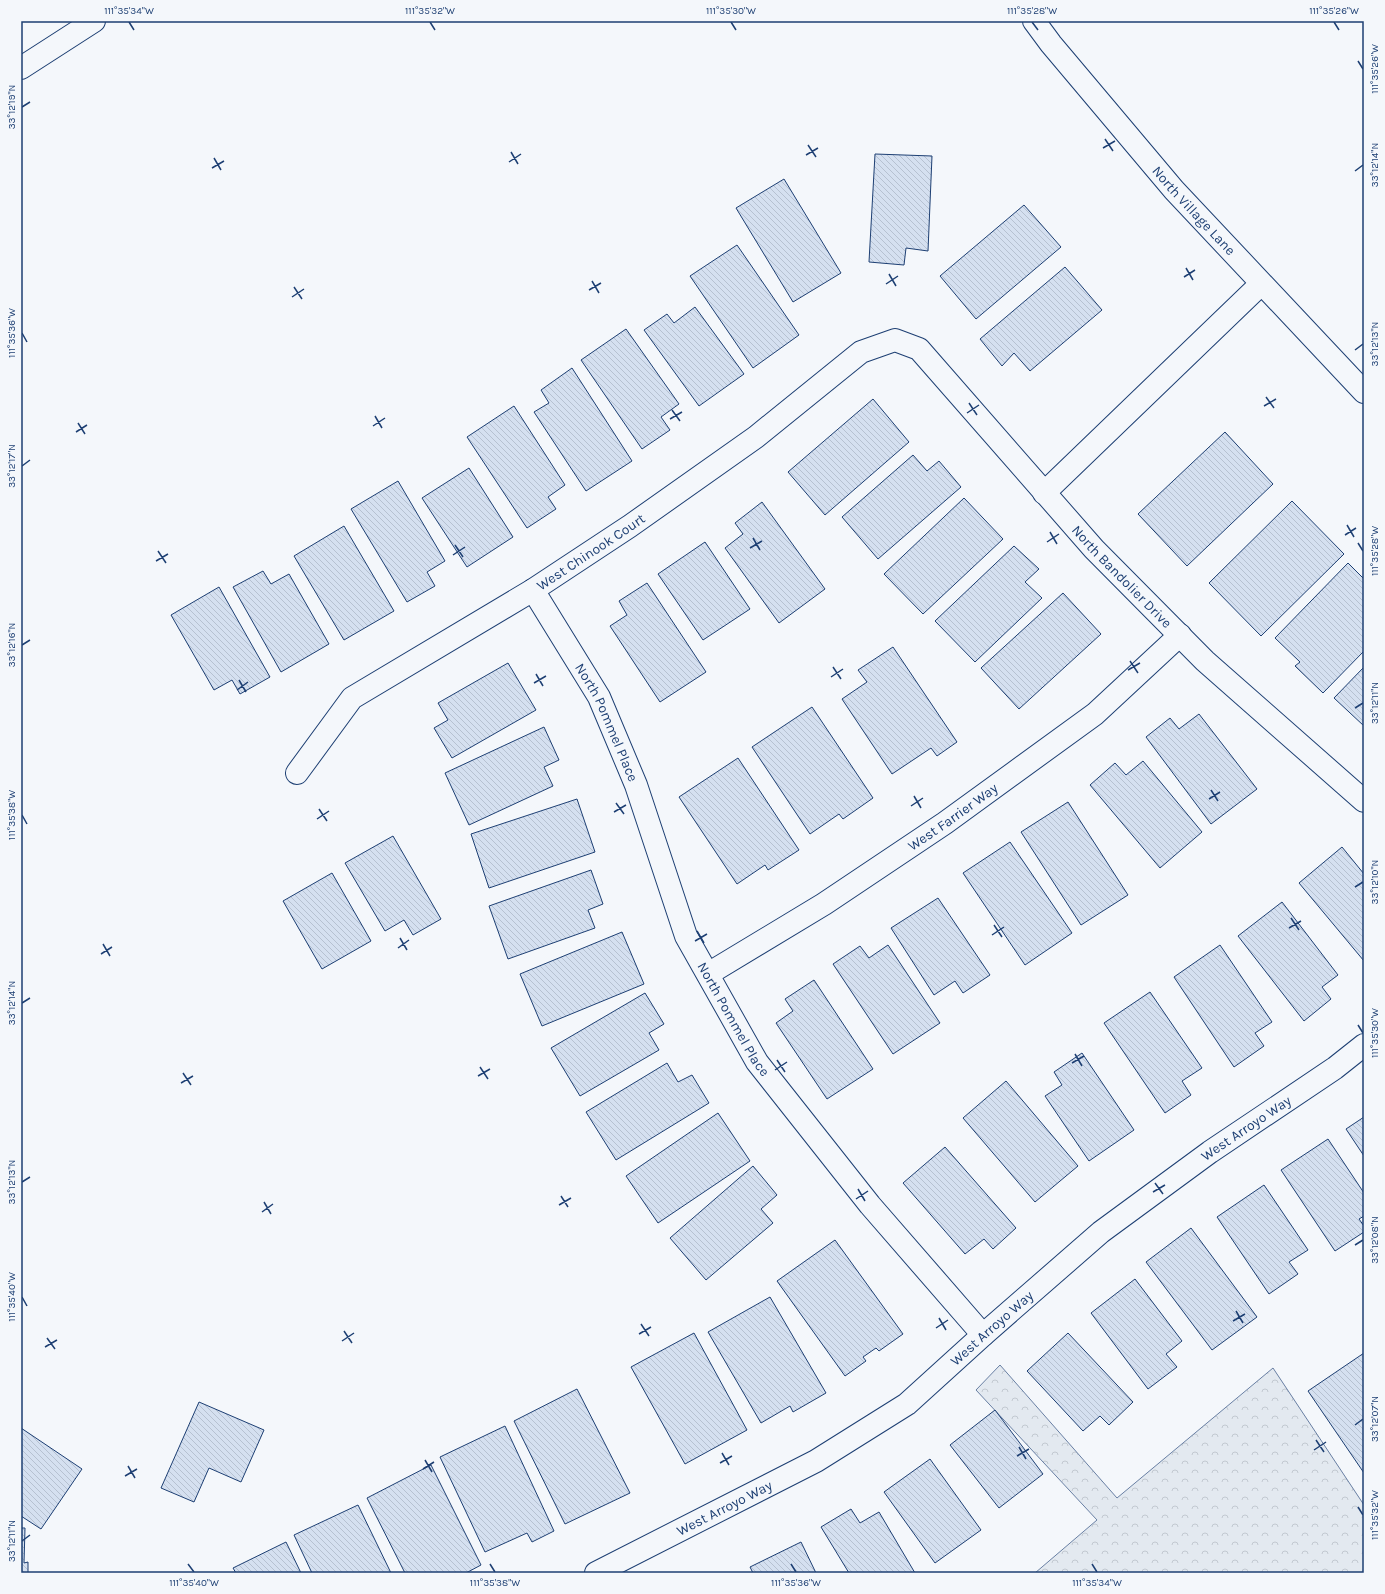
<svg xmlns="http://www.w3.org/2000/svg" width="1385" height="1594" viewBox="0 0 1385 1594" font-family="Karla,sans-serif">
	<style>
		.park { fill: url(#park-crowns); stroke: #687fa3 }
		.building { fill: url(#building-back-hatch); stroke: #1d3f73 }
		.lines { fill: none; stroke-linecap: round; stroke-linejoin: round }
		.minor-casing { stroke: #1d3f73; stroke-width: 24 }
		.tertiary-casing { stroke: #1d3f73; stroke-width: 24 }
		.minor { stroke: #f4f7fb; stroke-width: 22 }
		.tertiary { stroke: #f4f7fb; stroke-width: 22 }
		.ticks { fill: none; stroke: #1d3f73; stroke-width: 1.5 }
		.labels { text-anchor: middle; stroke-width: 3; stroke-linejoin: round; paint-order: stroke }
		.street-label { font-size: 14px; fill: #1d3f73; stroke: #f4f7fb }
		.neatline { fill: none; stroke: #1d3f73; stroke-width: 1.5 }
		.ticks-label { font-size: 10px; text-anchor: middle; fill: #1d3f73 }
	</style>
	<defs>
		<pattern id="park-crowns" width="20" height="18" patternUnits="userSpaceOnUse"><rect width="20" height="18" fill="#e3e9f0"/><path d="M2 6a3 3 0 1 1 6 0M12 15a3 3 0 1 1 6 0" fill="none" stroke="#c2c9d1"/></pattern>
		<pattern id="building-back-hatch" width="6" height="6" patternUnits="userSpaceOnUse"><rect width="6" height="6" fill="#d5e0f0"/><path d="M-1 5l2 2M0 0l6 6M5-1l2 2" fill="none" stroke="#b6c1d1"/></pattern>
	</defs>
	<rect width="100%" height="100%" fill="#f4f7fb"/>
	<path class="park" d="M1000,1365L1117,1498L1273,1368L1364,1505V1573H1035L1097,1520L976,1390Z"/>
	<path class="building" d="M875,154L932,156L928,251L906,248L904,265L869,262Z
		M784,179L841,273L793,302L736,208Z
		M1024,205L1061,247L976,319L940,276Z
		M737,245L799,335L753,368L690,276Z
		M1065,267L1102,310L1030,371L1014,353L1002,366L980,339Z
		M695,307L744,374L699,406L644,330L667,314L674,323Z
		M626,329L679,404L661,417L670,430L642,449L581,360Z
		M572,368L632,461L586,491L534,412L549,403L541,390Z
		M873,399L909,442L825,515L788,472Z
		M514,406L565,485L548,497L556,509L527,528L467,437Z
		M1225,432L1273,484L1187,566L1138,514Z
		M913,455L927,471L939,461L961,487L878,559L842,517Z
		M469,468L513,537L467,567L422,498Z
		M398,481L445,561L427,572L435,586L407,602L351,509Z
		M964,498L1003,539L923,614L884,574Z
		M1292,501L1344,554L1261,636L1209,583Z
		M762,502L825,589L779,623L725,548L743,534L735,523Z
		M344,526L394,611L344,640L294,556Z
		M705,542L750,609L703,640L658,574Z
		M1014,546L1039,569L1025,582L1042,598L975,662L935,621Z
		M1348,563L1364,579V651L1323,693L1295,666L1300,662L1275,638Z
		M263,571L271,584L289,574L329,644L281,672L233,587Z
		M647,583L706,672L660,702L610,626L627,615L619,601Z
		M219,587L270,677L240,694L232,680L214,690L171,615Z
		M1063,593L1101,634L1019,709L981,668Z
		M893,647L957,742L937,756L931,748L892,774L842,699L867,682L858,670Z
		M508,663L536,710L452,758L434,728L448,720L438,703Z
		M1364,667V726L1334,698Z
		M812,707L873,798L843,819L839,814L810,834L752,747Z
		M1199,714L1257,789L1211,824L1146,737L1170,718L1179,729Z
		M544,727L559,760L544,767L553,786L469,825L445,773Z
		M738,758L799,850L768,870L765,865L737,884L679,797Z
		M1143,761L1202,832L1160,868L1090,785L1115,763L1126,775Z
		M577,799L595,852L489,888L471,834Z
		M1068,802L1128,895L1081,925L1021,832Z
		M393,836L441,919L413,935L404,920L385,931L345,863Z
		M1010,842L1072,933L1025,965L963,873Z
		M1342,847L1364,874V961L1299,883Z
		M591,870L603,904L588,910L595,928L508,959L489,906Z
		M332,873L371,941L322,969L283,901Z
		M938,898L990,975L963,993L955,981L934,995L891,928Z
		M1282,902L1338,975L1322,987L1331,999L1304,1021L1238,936Z
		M622,932L644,984L542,1026L520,974Z
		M888,945L940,1023L893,1054L833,964L860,946L869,958Z
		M1220,945L1272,1022L1255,1033L1264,1046L1234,1067L1174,977Z
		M814,980L873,1069L827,1099L776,1023L793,1011L785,999Z
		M1150,992L1202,1068L1182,1081L1191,1095L1165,1113L1104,1023Z
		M645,993L664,1024L649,1033L659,1050L580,1096L551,1048Z
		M1082,1053L1134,1130L1089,1161L1045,1096L1062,1085L1054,1072Z
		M667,1063L678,1082L692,1075L709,1103L616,1160L586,1112Z
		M1006,1081L1078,1166L1035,1202L963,1118Z
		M718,1113L750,1161L658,1223L626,1176Z
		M1364,1117V1156L1346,1129Z
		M1328,1139L1364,1193V1216L1359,1219L1364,1226V1232L1335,1251L1281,1170Z
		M945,1147L1016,1228L993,1249L984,1239L965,1254L903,1183Z
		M753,1166L777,1195L761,1209L773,1223L706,1280L670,1238Z
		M1264,1185L1308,1250L1289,1262L1298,1274L1269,1294L1217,1217Z
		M1191,1228L1257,1317L1212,1350L1146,1262Z
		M835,1240L903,1334L879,1351L876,1348L863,1357L866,1361L845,1376L777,1281Z
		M1135,1279L1182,1341L1166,1354L1177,1367L1148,1389L1091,1313Z
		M770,1297L826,1393L793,1412L790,1406L761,1423L708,1332Z
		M694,1333L747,1430L685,1464L631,1367Z
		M1068,1333L1133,1402L1109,1425L1100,1416L1083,1431L1027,1371Z
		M1364,1353V1473L1308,1391Z
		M577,1389L630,1493L565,1524L514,1421Z
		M199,1402L264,1430L241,1482L209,1468L194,1502L161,1488Z
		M995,1410L1043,1474L999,1508L950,1445Z
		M505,1426L554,1531L532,1542L527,1533L485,1552L440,1457Z
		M21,1428L82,1469L41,1529L21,1516Z
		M930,1459L981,1530L935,1563L884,1492Z
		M431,1465L481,1565L466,1573H405L367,1498Z
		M358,1505L391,1573H312L294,1535Z
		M851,1509L860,1523L879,1512L915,1573H849L821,1527Z
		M21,1528H25L24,1563L28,1562V1573H21Z
		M286,1542L301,1573H236L233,1568Z
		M801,1542L816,1573H753L750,1567Z"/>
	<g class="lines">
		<defs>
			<g id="minor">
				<path d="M1044,493L1261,284"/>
				<path id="s1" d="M533,590L599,697L636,785L686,936L757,1062L870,1205L983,1335"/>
				<path id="s2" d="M297,773L352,698L533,590L630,526L756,437L861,352L895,340L919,349L1094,549L1205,661L1364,801"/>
				<path id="s3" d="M708,974L824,904L945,823L1095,714L1180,635"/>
				<path id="s4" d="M596,1573L816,1461L907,1404L983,1335L1101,1232L1210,1152L1335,1068L1364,1045"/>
			</g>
			<g id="tertiary">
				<path id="s5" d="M1034,21L1051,44L1174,190L1364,392"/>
				<path d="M21,68L94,21"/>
			</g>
		</defs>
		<use href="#minor" class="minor-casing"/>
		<use href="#tertiary" class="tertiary-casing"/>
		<use href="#minor" class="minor"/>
		<use href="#tertiary" class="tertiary"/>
	</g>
	<path class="ticks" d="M129,22L134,30M430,22L435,30M731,22L736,30M1032,22L1038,30M1334,22L1339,30M1358,61L1363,69M22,107L30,102M1105,139L1113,151M808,145L816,157M1103,148L1115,141M511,152L518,164M806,155L818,148M214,158L221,170M509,162L521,154M212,168L224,161M1355,171L1363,165M1186,268L1193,280M889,274L896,286M1184,277L1195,270M592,281L599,293M886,284L898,276M294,287L302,299M589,290L601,283M292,297L304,289M22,333L27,342M1355,350L1363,344M1266,397L1274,408M969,403L977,415M1264,406L1276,399M672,410L680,421M967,413L979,405M375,416L382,428M670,419L682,412M78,423L85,434M373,426L385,418M76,432L87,425M22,466L30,460M1347,525L1354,537M1050,532L1057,544M1345,535L1356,528M753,538L760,550M1047,542L1059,534M1358,543L1363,551M455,545L463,557M750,548L762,541M158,551L166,563M453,555L465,547M156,561L168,554M22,645L30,640M1130,661L1138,673M833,667L841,679M1128,670L1140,663M536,674L543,686M831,677L843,669M239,680L246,692M534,683L546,676M237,690L248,682M1355,708L1363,703M1211,790L1218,801M914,796L921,808M1209,799L1220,792M616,803L624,814M911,806L923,798M319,809L327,821M614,812L626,805M22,815L27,824M317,819L329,811M1355,887L1363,882M1291,918L1299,930M994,925L1002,937M1289,928L1301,921M697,931L704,943M992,935L1004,927M400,938L407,950M695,941L707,934M103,944L110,956M398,948L409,940M101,954L112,947M22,1003L30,998M1358,1025L1363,1033M1075,1054L1082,1066M777,1060L785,1072M1072,1063L1084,1056M480,1067L488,1079M775,1070L787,1062M183,1073L191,1085M478,1076L490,1069M181,1083L193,1076M22,1182L30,1177M1155,1183L1163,1194M858,1189L865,1201M1153,1192L1165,1185M561,1196L568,1207M856,1199L868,1191M264,1202L271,1214M559,1205L571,1198M262,1212L273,1204M1355,1245L1363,1240M22,1297L27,1306M1236,1311L1243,1323M939,1318L946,1330M1233,1321L1245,1314M641,1324L649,1336M936,1328L948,1320M344,1331L352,1343M639,1334L651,1327M47,1338L55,1349M342,1341L354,1333M45,1347L57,1340M1355,1425L1363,1419M1316,1440L1324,1452M1019,1447L1026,1459M1314,1450L1326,1442M722,1453L729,1465M1017,1456L1029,1449M425,1460L432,1472M720,1463L732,1456M128,1466L135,1478M423,1469L434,1462M125,1476L137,1469M1358,1507L1363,1515M22,1541L30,1535M188,1564L194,1572M490,1564L495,1572M791,1564L796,1572M1092,1564L1097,1572"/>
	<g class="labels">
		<g class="street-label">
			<text dy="5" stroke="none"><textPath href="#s5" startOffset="248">North Village Lane</textPath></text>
			<text dy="5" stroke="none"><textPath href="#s2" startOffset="373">West Chinook Court</textPath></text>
			<text dy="5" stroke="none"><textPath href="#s2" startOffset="1076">North Bandolier Drive</textPath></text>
			<text dy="5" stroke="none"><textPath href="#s1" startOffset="152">North Pommel Place</textPath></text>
			<text dy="5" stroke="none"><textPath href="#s3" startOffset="291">West Farrier Way</textPath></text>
			<text dy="5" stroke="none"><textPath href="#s1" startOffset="476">North Pommel Place</textPath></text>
			<text dy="5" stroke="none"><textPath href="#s4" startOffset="792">West Arroyo Way</textPath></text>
			<text dy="5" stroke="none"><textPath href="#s4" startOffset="468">West Arroyo Way</textPath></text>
			<text dy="5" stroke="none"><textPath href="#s4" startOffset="144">West Arroyo Way</textPath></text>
		</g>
	</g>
	<rect width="1385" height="1594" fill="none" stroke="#f4f7fb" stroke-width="44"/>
	<rect x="22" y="22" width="1341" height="1550" class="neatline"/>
	<g class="ticks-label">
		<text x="129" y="14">111°35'34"W</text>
		<text x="430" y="14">111°35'32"W</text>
		<text x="731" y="14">111°35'30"W</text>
		<text x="1032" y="14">111°35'28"W</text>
		<text x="1334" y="14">111°35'26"W</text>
		<text transform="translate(1374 69) rotate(-90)" y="4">111°35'26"W</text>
		<text transform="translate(11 107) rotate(-90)" y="4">33°12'19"N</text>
		<text transform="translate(1374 165) rotate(-90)" y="4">33°12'14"N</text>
		<text transform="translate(11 333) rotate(-90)" y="4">111°35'36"W</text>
		<text transform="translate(1374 344) rotate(-90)" y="4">33°12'13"N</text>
		<text transform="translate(11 466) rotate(-90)" y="4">33°12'17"N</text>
		<text transform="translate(1374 551) rotate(-90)" y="4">111°35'28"W</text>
		<text transform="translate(11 645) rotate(-90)" y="4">33°12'16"N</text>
		<text transform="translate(1374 703) rotate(-90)" y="4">33°12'11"N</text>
		<text transform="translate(11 815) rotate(-90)" y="4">111°35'38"W</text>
		<text transform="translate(1374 882) rotate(-90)" y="4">33°12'10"N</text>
		<text transform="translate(11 1003) rotate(-90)" y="4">33°12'14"N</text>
		<text transform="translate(1374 1033) rotate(-90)" y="4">111°35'30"W</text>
		<text transform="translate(11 1182) rotate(-90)" y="4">33°12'13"N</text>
		<text transform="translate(1374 1240) rotate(-90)" y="4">33°12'08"N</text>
		<text transform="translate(11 1297) rotate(-90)" y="4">111°35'40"W</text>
		<text transform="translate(1374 1419) rotate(-90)" y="4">33°12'07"N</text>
		<text transform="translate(1374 1515) rotate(-90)" y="4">111°35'32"W</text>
		<text transform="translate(11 1541) rotate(-90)" y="4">33°12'11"N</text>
		<text x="194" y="1586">111°35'40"W</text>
		<text x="495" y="1586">111°35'38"W</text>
		<text x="796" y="1586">111°35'36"W</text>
		<text x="1097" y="1586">111°35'34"W</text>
	</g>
</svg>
